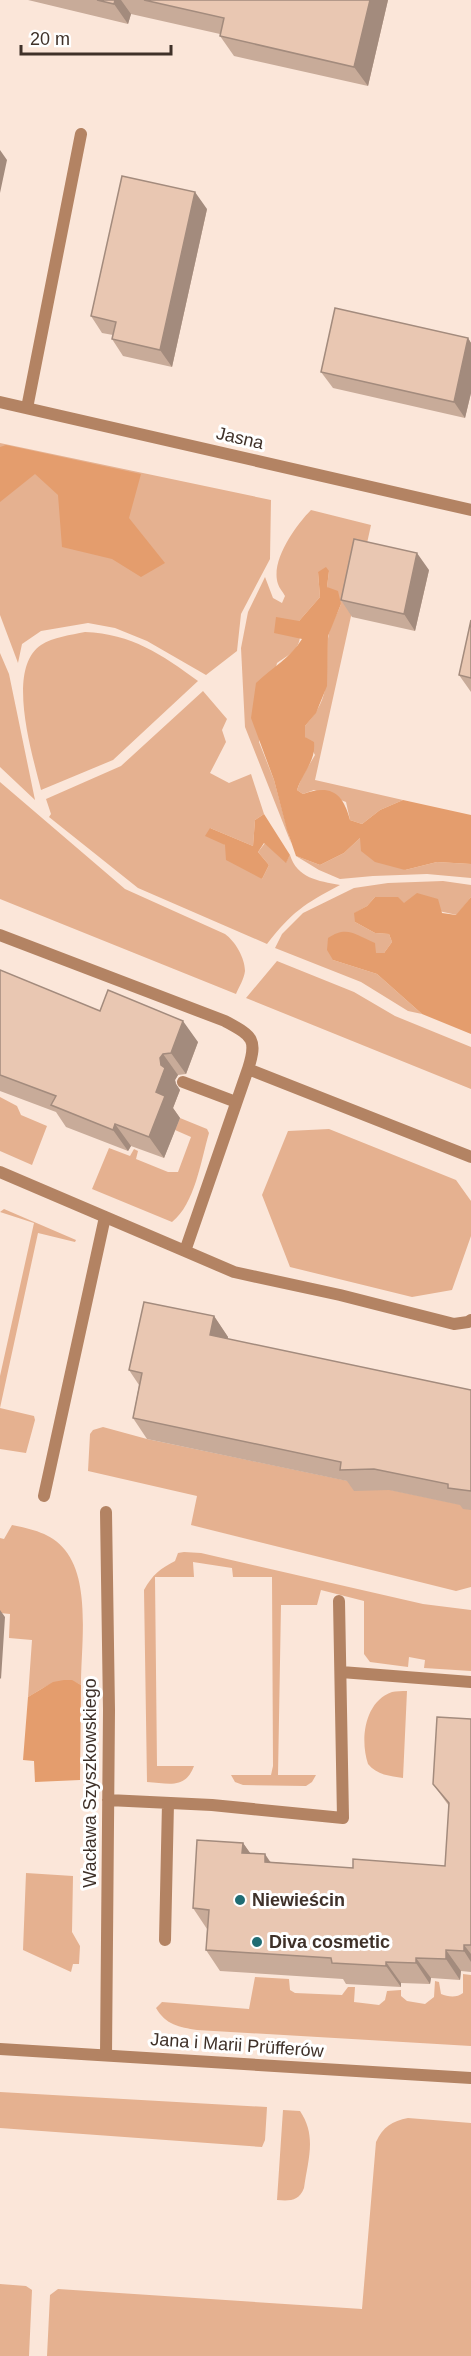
<svg xmlns="http://www.w3.org/2000/svg" width="471" height="2356" viewBox="0 0 471 2356" font-family="Arial,sans-serif">
	<style>
		.green { fill: #e5b190 }
		.forest { fill: #e49d6d }
		.lines { fill: none; stroke-linecap: round; stroke-linejoin: round }
		.street { stroke: #b38363; stroke-width: 12 }
		.wall { fill: #c8ab99 }
		.shaded-wall { fill: #a38b7d }
		.building { fill: #e9c7b2; stroke: #a38b7d; stroke-width: 1.5 }
		.poi-dot { fill: #206c73; stroke: #fff; stroke-width: 2 }
		.labels { text-anchor: middle; stroke-width: 6; stroke-linejoin: round; paint-order: stroke }
		.street-label { font-size: 18px; fill: #3f3129; stroke: #fff }
		.poi-label { font-size: 18px; font-weight: bold; fill: #3f3129; stroke: #fff; text-anchor: start }
	</style>
	<rect width="100%" height="100%" fill="#fbe6d9"/>
	<path class="green" d="M0,443L271,500L270,559L241,614L237,651L206,675L147,641L115,628L88,623L41,631L22,644L18,663L0,615Z
		M311,510L371,525L315,780L403,800L380,810L362,824L350,820L346,802L314,790L303,794L297,790L302,777L315,755L305,737V726C333,695 325,677 328,639C329,627 337,615 341,604L327,587L329,571L318,572L320,597L299,621C303,646 297,650 277,663L259,742L274,780L291,843L245,727L241,648L248,612L265,577L273,598L282,603L285,596C283,592 279,588 278,584C270,561 296,525 311,510Z
		M85,632C132,634 161,654 198,681L113,760L41,790C33,756 5,669 41,645C53,637 71,635 85,632Z
		M0,653L9,674L35,800L0,767Z
		M203,691L227,719L222,730L226,742L210,773L229,783L251,774L264,814L255,820L253,846L210,828L225,845L262,879L269,865L258,852L265,843L286,862L290,855C297,878 318,881 340,885C304,904 292,912 267,944L138,888L49,817L51,814L46,799L121,766Z
		M0,782L125,889L225,934C235,941 245,958 245,971C244,979 239,987 236,994L0,899Z
		M361,837L405,870L437,862L471,864V878L427,874L373,876L340,879L319,870L296,856L320,865L344,853Z
		M443,881L471,885V897L457,915L375,897L367,906L355,913V922L375,933L389,934L392,942L384,953L333,960L377,974L422,1014L408,1011L361,982L275,948L282,934L303,913L354,888L388,883Z
		M277,961L354,992L395,1016L471,1047V1089L246,998Z
		M0,1097L17,1106L21,1115L47,1126L32,1165L0,1151Z
		M180,1118L207,1129L209,1133C201,1160 195,1204 172,1222L92,1189L109,1148L130,1156L134,1149L138,1151L136,1159L168,1172H178L191,1137L175,1130Z
		M329,1129L456,1180L471,1201V1236L452,1290L412,1297L290,1267L262,1195L288,1131Z
		M4,1209L76,1240L75,1242L38,1233L0,1408L34,1416L35,1420L26,1453L0,1449V1376L34,1223L0,1212Z
		M103,1427L147,1439L463,1505V1509L471,1507V1587L456,1591L191,1525L197,1496L88,1471L90,1434L93,1430Z
		M12,1525C31,1529 52,1533 65,1550C91,1582 81,1645 81,1685C61,1674 46,1687 28,1697L32,1640L9,1638L10,1614L0,1613V1538L4,1539Z
		M184,1552L201,1553L423,1604L471,1610V1671L424,1668L425,1660L409,1657L408,1667L370,1662L364,1654V1601L321,1590L317,1605H281L278,1775H316L312,1782L306,1786L243,1785L235,1782L231,1775H271L273,1766L272,1577H233L232,1568L193,1562L194,1577H155L157,1766H194C185,1790 168,1783 147,1782L144,1590C152,1575 161,1568 175,1561L178,1553Z
		M407,1691L403,1778C390,1776 377,1775 368,1764C360,1740 364,1702 392,1692C396,1691 402,1691 407,1691Z
		M26,1873L73,1876L72,1932L80,1946L79,1964H73L71,1972L23,1950Z
		M463,1974L471,1975V2046L197,2030C179,2027 166,2025 156,2008L162,2002L249,2009L255,1977L289,1979L290,1990L295,1993L342,1995L348,1987H355L354,2002L379,2005L385,2000L387,1991L401,1990V1996L407,2001L425,2004L434,1997L435,1981L439,1982L441,1994C448,1997 457,1998 463,1993Z
		M0,2092L267,2107L265,2140L262,2147L0,2128Z
		M283,2110L300,2111C317,2136 308,2159 304,2188C299,2201 290,2201 277,2200Z
		M408,2118L471,2123V2356H47L50,2295L58,2289L362,2309L376,2142C383,2127 392,2121 408,2118Z
		M0,2284L26,2286L32,2290L29,2356H0Z"/>
	<path class="forest" d="M6,445L141,474L129,518L165,563L141,577L112,559L62,547L58,495L35,474L0,502V447Z
		M326,567L329,571L327,587L338,591L341,604L328,636L327,686L316,713L305,726V737L314,742C316,761 303,772 297,790L303,794C331,784 343,793 350,820L362,824L380,810L403,800L471,815V864L437,862L405,870L375,862L361,851L360,838L344,853L320,865L296,856L287,830L274,780L251,718L256,683C272,668 291,657 302,639L274,633L276,617L299,621L320,597L318,572Z
		M264,814L290,855L286,863L264,843L258,852L269,865L262,879L226,860L225,845L205,836L210,828L253,846L255,820Z
		M417,893L438,899L442,913L456,915L471,897V1034L422,1014L377,974L333,960L327,950L328,938C347,925 356,935 375,943L376,953H384L392,942L389,934L375,933L355,922L354,913L367,906L375,897H398L404,903Z
		M64,1680H72L81,1685L80,1780L35,1782L34,1761L23,1760L28,1697L53,1682Z"/>
	<g class="lines">
		<path class="street" d="M0,402L471,510
			M27,408L81,134
			M0,935L225,1021C252,1036 258,1038 248,1069
			M183,1082L236,1102
			M0,1172L185,1251L248,1069L471,1157
			M185,1251L234,1272L340,1295L454,1324L468,1322L471,1320
			M44,1496L105,1217
			M106,1512L109,1710L106,2055
			M341,1672L471,1682
			M108,1800L212,1805L343,1818L339,1601
			M165,1940L168,1803
			M0,2049L471,2078"/>
	</g>
	<path class="wall" d="M28,0H388L368,86L234,56L220,36V34L131,14L128,24Z
		M207,209L172,367L123,356L112,339L113,335L102,333L91,316Z
		M468,338L471,343V393L465,418L333,388L321,372Z
		M429,570L415,631L352,617L341,600Z
		M471,620V692L459,675Z
		M0,970L100,1011L198,1042L186,1074L178,1075L175,1080L176,1084L180,1090L173,1108L180,1118L164,1158L131,1146L128,1151L66,1127L56,1112L0,1091Z
		M214,1316L228,1337V1339L471,1390V1510L463,1509L460,1505L389,1490L354,1491L347,1481L147,1439L133,1418L139,1385L129,1370Z
		M471,1719V1972L461,1971L460,1980L431,1978L430,1984L401,1983V1987L346,1984L343,1979L220,1971L206,1950L207,1929L193,1908L243,1843L250,1853L271,1862L353,1868L445,1866L449,1806L433,1784Z"/>
	<path class="shaded-wall" d="M115,0H121L131,14L128,24L114,4Z
		M370,0H388L368,86L354,67Z
		M0,150L7,160L0,193Z
		M195,192L207,209L172,367L160,350Z
		M468,338L471,343V393L465,418L454,402Z
		M417,553L429,570L415,631L404,614Z
		M183,1021L198,1042L186,1074L171,1053Z
		M163,1054L178,1075L175,1080L176,1084L180,1090L173,1108L180,1118L164,1158L149,1137L160,1058Z
		M115,1124L131,1146L128,1151L113,1130Z
		M214,1316L228,1337L225,1356L210,1335Z
		M0,1610L5,1617L1,1679L0,1678Z
		M243,1843L258,1864L242,1853Z
		M265,1854L279,1875L265,1862Z
		M464,1945L471,1954V1962L464,1951Z
		M446,1950L461,1971L460,1980L446,1959Z
		M416,1958L431,1978L430,1984L416,1963Z
		M386,1962L401,1983V1987L386,1966Z"/>
	<path class="building" d="M97,0H115L114,4Z
		M144,0H370L354,67L220,36L224,18Z
		M122,176L195,192L160,350L112,339L116,322L91,316Z
		M335,308L468,338L454,402L321,372Z
		M354,539L417,553L404,614L341,600Z
		M471,620V678L459,675Z
		M0,970L100,1011L108,990L183,1021L171,1053L163,1054L160,1058L161,1065L165,1068L156,1092L165,1096L149,1137L115,1124L113,1130L51,1105L56,1096L0,1075Z
		M144,1302L214,1316L210,1335L471,1390V1491L448,1488V1484L374,1469L340,1470L341,1462L133,1418L142,1373L129,1370Z
		M437,1717L471,1719V1945H464V1951L446,1950V1959L416,1958V1963L386,1962V1966L332,1963L331,1958L206,1950L209,1910L193,1908L197,1840L243,1843L242,1853L265,1854V1862L353,1868V1859L445,1866L449,1803L433,1784Z"/>
	<g class="poi-dot">
		<circle cx="240" cy="1900" r="6"/>
		<circle cx="257" cy="1942" r="6"/>
	</g>
	<g class="labels">
		<g class="street-label">
			<text transform="translate(240 438) rotate(13)" y="6">Jasna</text>
			<text transform="translate(90 1783) rotate(-90)" y="6">Wacława Szyszkowskiego</text>
			<text transform="translate(237 2045) rotate(4)" y="6">Jana i Marii Prüfferów</text>
		</g>
		<g class="poi-label">
			<text x="252" y="1906">Niewieścin</text>
			<text x="269" y="1948">Diva cosmetic</text>
		</g>
	</g>
	<path d="M21 45v9h150v-9" fill="none" stroke="#3f3129" stroke-width="3"/>
	<text x="30" y="45" font-size="18" fill="#3f3129" stroke="#ffffff" stroke-width="4.5" paint-order="stroke">20 m</text>
</svg>
